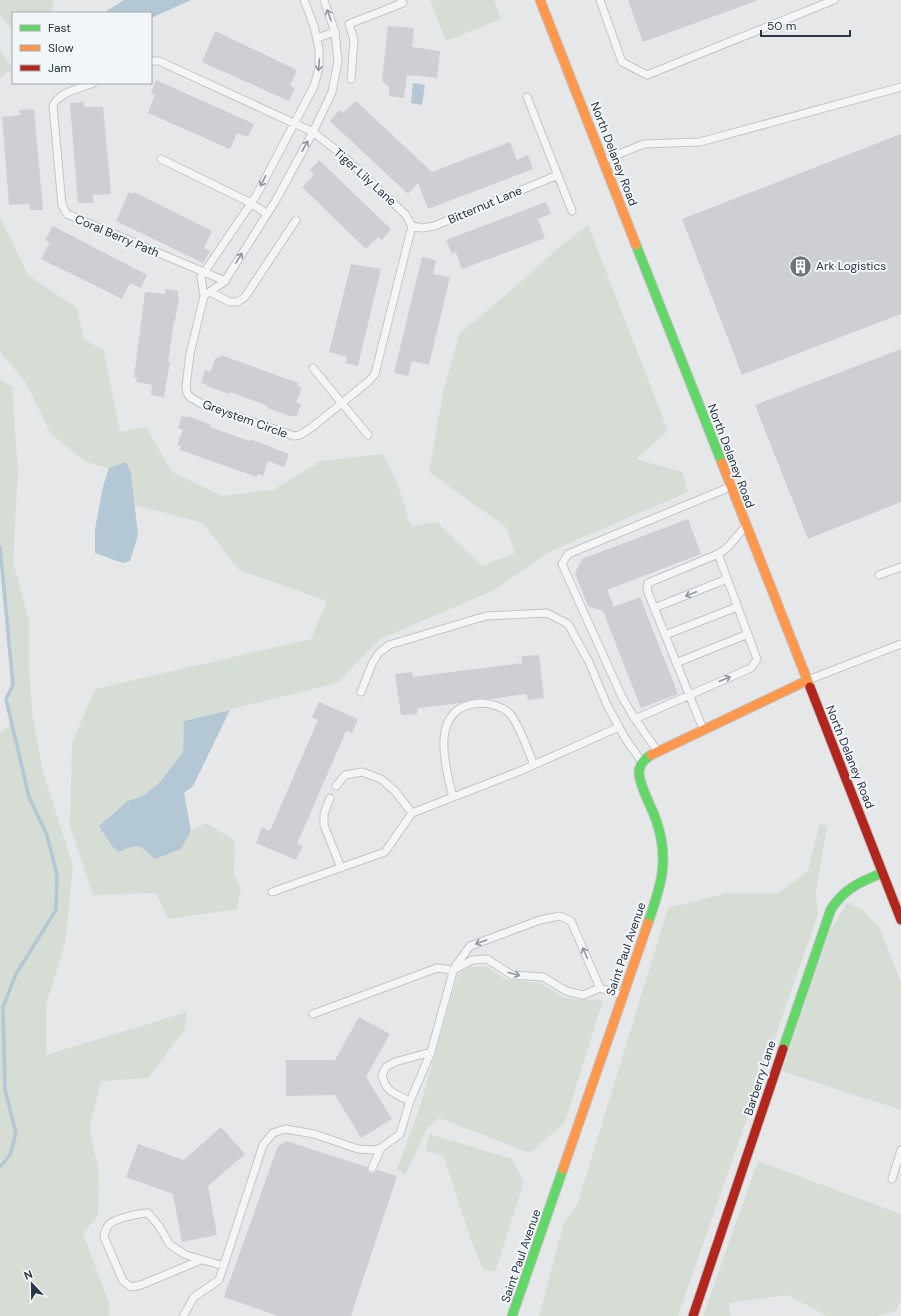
<svg xmlns="http://www.w3.org/2000/svg" width="901" height="1316" viewBox="0 0 901 1316" font-family="'DM Sans',sans-serif">
	<style>
		.green { fill: #d6ddd5 }
		.water { fill: #b3c7d4 }
		.lines { fill: none; stroke-linecap: round; stroke-linejoin: round }
		.stream { stroke: #b3c7d4; stroke-width: 3.5 }
		.building { fill: #cdcfd2 }
		.lane-casing { stroke: #c3c5c7; stroke-width: 9 }
		.fast-casing { stroke: #c3c5c7; stroke-width: 11 }
		.slow-casing { stroke: #c3c5c7; stroke-width: 11 }
		.jam-casing { stroke: #c3c5c7; stroke-width: 11 }
		.lane { stroke: #f4f5f6; stroke-width: 7 }
		.fast { stroke: #63d668; stroke-width: 9 }
		.slow { stroke: #ff974d; stroke-width: 9 }
		.jam { stroke: #b3261e; stroke-width: 9 }
		.oneway { stroke: #8f969d }
		.labels { text-anchor: middle; stroke-width: 4; stroke-linejoin: round; paint-order: stroke }
		.street-label { font-size: 12px; fill: #2a3644; stroke: #f3f6f8 }
		.poi-label { font-size: 12px; fill: #2a3644; stroke: #f3f6f8; text-anchor: start }
	</style>
	<rect width="100%" height="100%" fill="#e5e7e9"/>
	<path class="green" d="M0,0H53L52,13H13V31L0,14Z
		M430,0H494L501,19L446,41Z
		M0,51L13,68L0,78Z
		M0,217L28,275L77,308L84,339L104,351L120,432L146,427L172,472L222,496L273,490L321,461L383,454L398,485L411,526L437,522L482,566L515,553L506,527L429,472L443,393L459,334L515,287L557,249L588,225L668,431L636,459L682,472L688,492L551,551L492,591L380,639L337,683L184,721L183,752L160,782L143,796L128,801L119,852L134,845L141,847L181,849L191,831L206,823L235,841L234,874L241,888L237,909L168,919L156,893L93,895L70,826L72,743L95,689L311,639L327,601L239,570L203,523L135,505L131,473L126,463L109,468L86,462L51,434L26,383L0,352Z
		M0,379L12,387L18,471L13,562L29,621V668L33,719L43,772L73,865L65,944L46,1005V1055L187,1012L185,1029L148,1078L101,1081L89,1129L99,1172L98,1216L83,1233L109,1303V1316H0V733L11,724L6,699L13,685L0,547Z
		M820,823L827,827L816,892L818,914L678,1316H539L564,1223L577,1205L668,908L727,893H778L808,871Z
		M847,903L861,909L879,927L901,982V1110L782,1071L830,931Z
		M485,966L505,979L540,983L564,998L603,1000L565,1122L530,1153L439,1118L427,1128L405,1175L397,1169L418,1113L458,975L470,967Z
		M430,1134L512,1159L524,1182L495,1272L483,1269L472,1243L443,1155L425,1151Z
		M758,1161L901,1214V1300L896,1311L877,1316H827L787,1295L729,1303L730,1316H703Z"/>
	<path class="water" d="M124,0H191L151,18V13H103Z
		M413,83L425,85L422,105L411,103Z
		M126,462L131,473L138,535L130,561L123,563L95,553V529L103,487L109,468Z
		M230,710L193,786L184,793L191,831L181,849L155,859C138,844 139,843 119,852L112,846L99,826L128,801L143,796L160,782L183,752L184,721Z"/>
	<g class="lines">
		<path class="stream" d="M0,547L13,685L6,699L29,797L47,835L57,875L56,910L16,974L3,1007L5,1090L16,1133L10,1155L0,1167"/>
	</g>
	<path class="building" d="M628,0H755L756,1L643,42Z
		M388,26L414,28L412,47L440,51L437,78L414,75V76L407,75L404,98L389,96V87L382,81Z
		M215,31L297,70L290,86L295,88L289,101L202,62Z
		M156,80L254,124L248,137L237,133L230,149L148,113L155,95L151,93Z
		M356,101L432,172L510,142L517,160L528,155L533,169L428,209L418,183L408,194L330,121L339,110L343,113Z
		M84,102V107H103L111,194L93,195V203H78L70,103Z
		M34,109L43,210H30L29,204L9,205L2,117L20,115L19,110Z
		M901,134V314L742,375L682,219Z
		M319,160L391,229L382,240L378,237L366,249L302,187L314,175L310,170Z
		M129,192L133,194L134,192L212,231L204,248L210,251L203,263L116,221Z
		M546,202L551,214L538,219L545,238L462,269L456,252L452,254L446,240Z
		M53,226L147,275L141,288L130,283L122,299L41,259L50,242L45,240Z
		M422,257L436,260L433,274L450,277L429,365L412,361L408,376L394,373Z
		M351,264L381,269L358,366L345,363L347,357L329,352Z
		M165,289L178,291V297H179L175,321H174L168,362H170L164,397L151,395L152,385L136,382L137,378L134,377L145,292L165,294Z
		M901,349V502L808,539L755,405Z
		M221,355L298,383L297,386L302,388L296,402L301,404L296,417L291,415L290,416L267,408L268,406L230,392L229,394L206,386L207,385L201,383L205,370L210,372L216,357L220,358Z
		M182,416L188,418V416L211,425L210,427L249,441V439L272,447V448L289,454L284,467L268,461L263,476L258,474L257,477L180,450L181,446L177,445L183,430L178,428Z
		M688,519L701,554L607,590L614,607L640,597L678,694L641,708L603,611L588,606L575,573L582,559Z
		M539,655L544,698L528,700L526,694L489,699L479,698L461,703L418,708L417,714L401,715L395,674L412,672L413,677L522,663V656Z
		M319,702L358,719L352,733L346,731L297,844L303,846L296,860L256,843L262,827L270,831L318,720L312,717Z
		M359,1017L390,1034L366,1077L392,1119L361,1138L335,1095L286,1096V1060H335Z
		M221,1127L245,1154L208,1186L217,1235L182,1242L173,1194L126,1177L138,1144L184,1160Z
		M286,1141L367,1167L368,1171L370,1173L375,1172L377,1170L397,1176L351,1316H278L224,1297L278,1146Z"/>
	<g class="lines">
		<defs>
			<path id="lane" d="M304,0L314,26L319,49V68L314,86L256,196L201,277L204,296L190,354L186,386L187,393L190,397L202,404L294,436L300,435L311,428L369,381L375,374L412,226
				M600,0L622,62L647,75L834,0
				M317,38L335,32
				M151,61H159L313,132L340,153L405,214L412,226
				M351,79L354,40L349,24L403,3L401,0
				M93,83C81,88 57,93 53,106L62,205L67,214L225,281
				M527,97L572,211
				M161,159L251,203L267,214
				M604,160L644,144L700,142L901,87
				M412,226L422,228L434,226L558,175
				M210,292L230,302H237L245,297L296,220
				M204,296L225,281L276,200L313,132L332,92L338,61L335,32L324,0
				M313,368L368,435
				M718,554L757,659L751,668L635,719L622,697L562,564L568,554L730,487
				M879,575L901,567
				M654,608L727,579
				M665,635L737,607
				M676,663L748,634
				M808,680L901,644
				M361,692L372,664L378,654L389,645L486,616L547,613L568,624L589,662L607,705L625,738L642,762
				M635,719L656,749
				M703,729L647,590L648,583L718,554L727,548L744,528
				M336,786L345,775L362,772L381,779L395,791L412,813
				M453,797C444,764 429,706 480,703C491,703 504,707 511,715C520,727 528,751 534,765
				M330,798L324,814V825L341,868
				M272,892L385,852L412,813L520,771L619,727
				M454,970L472,960L487,959L512,975L543,977L566,991L583,995L600,988L622,995
				M313,1014L437,968L453,970
				M410,1101L431,1052
				M372,1168L381,1148
				M892,1179L901,1150
				M201,1260L141,1285L131,1287L123,1281L104,1237C105,1232 106,1226 111,1223C118,1218 140,1213 148,1213L159,1226L170,1245L186,1255L224,1266
				M183,1316L194,1297L219,1280L263,1145L273,1133L285,1129L314,1134L358,1149L374,1150L381,1148L400,1134L410,1101C394,1093 386,1093 382,1075L386,1067L395,1062L431,1052L454,968L470,946L540,920L560,916L571,921L600,988"/>
			<path id="fast" d="M636,245L722,463
				M648,923C661,886 670,859 656,820C651,805 641,790 639,774C639,765 644,759 651,755
				M783,1049L831,909C845,888 860,882 882,873
				M512,1316L563,1169"/>
			<path id="slow" d="M540,0L636,245
				M722,463L810,687
				M651,755L806,681
				M563,1169L648,923"/>
			<path id="jam" d="M810,687L901,920
				M693,1316L783,1049"/>
		</defs>
		<use href="#lane" class="lane-casing"/>
		<use href="#fast" class="fast-casing"/>
		<use href="#slow" class="slow-casing"/>
		<use href="#jam" class="jam-casing"/>
		<use href="#lane" class="lane"/>
		<use href="#fast" class="fast"/>
		<use href="#slow" class="slow"/>
		<use href="#jam" class="jam"/>
	</g>
	<defs><path id="oneway-shaft" d="M-6 0H5M1.5-3L5.5 0L1.5 3" fill="none" stroke-width="1.6" stroke-linecap="round" stroke-linejoin="round"/></defs>
	<g class="oneway">
		<use href="#oneway-shaft" transform="translate(329 15) rotate(-110)"/>
		<use href="#oneway-shaft" transform="translate(319 65) rotate(94)"/>
		<use href="#oneway-shaft" transform="translate(305 146) rotate(-61)"/>
		<use href="#oneway-shaft" transform="translate(263 181) rotate(117)"/>
		<use href="#oneway-shaft" transform="translate(239 258) rotate(-58)"/>
		<use href="#oneway-shaft" transform="translate(691 594) rotate(159)"/>
		<use href="#oneway-shaft" transform="translate(725 679) rotate(-23)"/>
		<use href="#oneway-shaft" transform="translate(481 942) rotate(160)"/>
		<use href="#oneway-shaft" transform="translate(585 953) rotate(-114)"/>
		<use href="#oneway-shaft" transform="translate(514 974) rotate(15)"/>
	</g>
	<defs>
		<symbol id="building-disc" viewBox="-11 -11 22 22"><circle r="9.5" fill="#6b747e" stroke="#f3f6f8"/><path d="M-4-6H4V6H1V3H-1V6H-4ZM-2.5-4.3h1.7v1.8h-1.7ZM.8-4.3h1.7v1.8H.8ZM-2.5-1h1.7V.8h-1.7ZM.8-1h1.7V.8H.8Z" fill="#fff"/></symbol>
	</defs>
	<g fill-rule="evenodd">
		<use href="#building-disc" x="788" y="254" width="25" height="25"/>
	</g>
	<g class="labels">
		<g class="street-label">
			<text transform="translate(614 154) rotate(69)" y="4">North Delaney Road</text>
			<text transform="translate(365 177) rotate(42)" y="4">Tiger Lily Lane</text>
			<text transform="translate(485 205) rotate(-23)" y="4">Bitternut Lane</text>
			<text transform="translate(117 236) rotate(23)" y="4">Coral Berry Path</text>
			<text transform="translate(245 419) rotate(20)" y="4">Greystem Circle</text>
			<text transform="translate(731 456) rotate(69)" y="4">North Delaney Road</text>
			<text transform="translate(850 757) rotate(68)" y="4">North Delaney Road</text>
			<text transform="translate(626 949) rotate(-71)" y="4">Saint Paul Avenue</text>
			<text transform="translate(760 1078) rotate(-72)" y="4">Barberry Lane</text>
			<text transform="translate(521 1256) rotate(-71)" y="4">Saint Paul Avenue</text>
		</g>
		<g class="poi-label">
			<text x="816" y="270">Ark Logistics</text>
		</g>
	</g>
	<rect x="12" y="12" width="140" height="72" fill="#f3f6f8" stroke="#a3a9b0"/>
	<rect x="20" y="25" width="20" height="6" fill="#63d668" stroke="#a3a9b0"/>
	<text x="48" y="32" font-size="12" fill="#2a3644">Fast</text>
	<rect x="20" y="45" width="20" height="6" fill="#ff974d" stroke="#a3a9b0"/>
	<text x="48" y="52" font-size="12" fill="#2a3644">Slow</text>
	<rect x="20" y="65" width="20" height="6" fill="#b3261e" stroke="#a3a9b0"/>
	<text x="48" y="72" font-size="12" fill="#2a3644">Jam</text>
	<g transform="translate(32 1284) rotate(338)" stroke="#f3f6f8" stroke-width="3" paint-order="stroke">
	<path d="M0-3L7 15L0 10L-7 15Z" fill="#2a3644"/>
	<text y="-6" font-size="11" font-weight="bold" text-anchor="middle" fill="#2a3644">N</text>
	</g>
	<path d="M761 30v6h89v-6" fill="none" stroke="#2a3644" stroke-width="2"/>
	<text x="767" y="30" font-size="12" fill="#2a3644" stroke="#f3f6f8" stroke-width="3" paint-order="stroke">50 m</text>
</svg>
